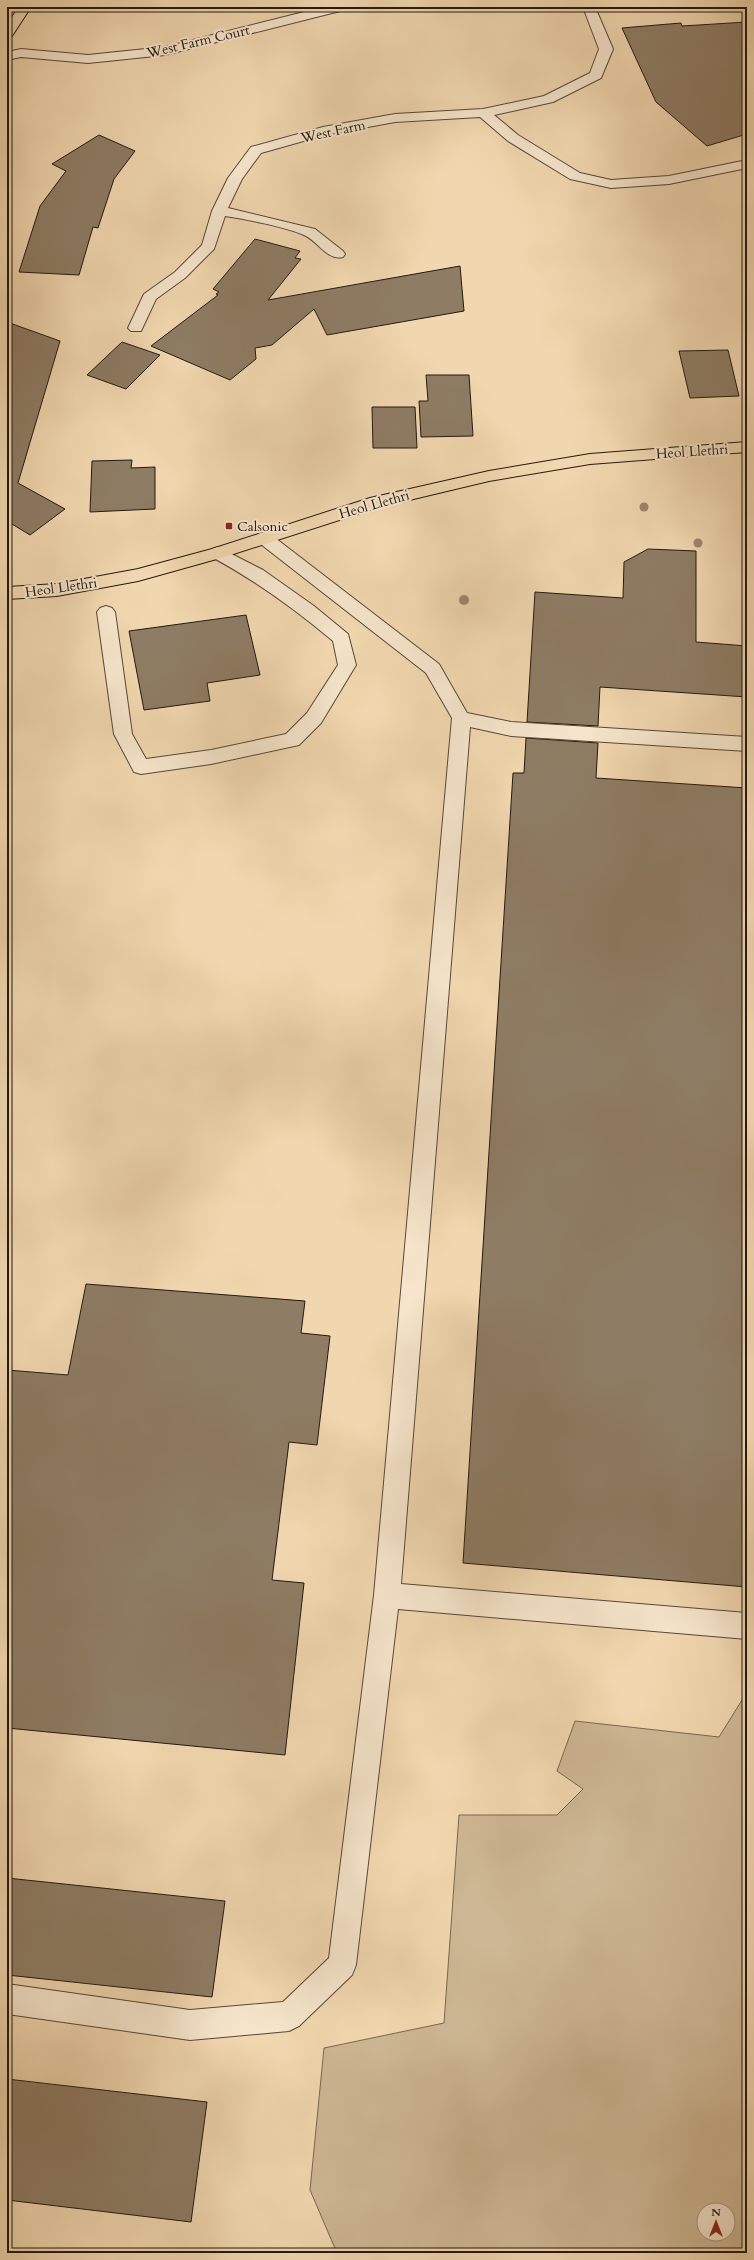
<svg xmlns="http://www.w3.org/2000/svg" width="754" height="2260" viewBox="0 0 754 2260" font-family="Cardo,serif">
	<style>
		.green { fill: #ceb794; stroke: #786853; fill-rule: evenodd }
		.building { fill: #8e7c64; stroke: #231912 }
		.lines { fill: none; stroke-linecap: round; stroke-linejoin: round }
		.minor-casing { stroke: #564839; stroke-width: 2 }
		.major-casing { stroke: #231912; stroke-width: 2 }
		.minor { fill: #f6e5cb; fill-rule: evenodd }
		.major { fill: #f1d7af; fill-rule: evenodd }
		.tree { fill: #9c886e }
		.poi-dot { fill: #8f2418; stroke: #f6e5cb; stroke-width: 1.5 }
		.labels { text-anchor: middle; stroke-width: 4; stroke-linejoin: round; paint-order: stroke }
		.far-street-label { font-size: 14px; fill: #231912; stroke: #f6e5cb }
		.far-poi-label { font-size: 14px; fill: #231912; stroke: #f6e5cb; text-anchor: start }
	</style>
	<rect width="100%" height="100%" fill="#f1d7af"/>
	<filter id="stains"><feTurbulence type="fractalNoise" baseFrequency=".005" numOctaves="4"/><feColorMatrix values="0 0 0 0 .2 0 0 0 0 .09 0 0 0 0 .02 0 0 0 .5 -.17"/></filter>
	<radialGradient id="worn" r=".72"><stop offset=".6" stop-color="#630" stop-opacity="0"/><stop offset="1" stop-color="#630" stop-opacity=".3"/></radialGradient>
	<path class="green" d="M747,1692V2253H337L310,2190L324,2048L444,2023L459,1815H557L583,1789L557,1771L575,1721L719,1737ZM704,2210H728V2234H704Z"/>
	<path class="building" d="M747,22V134L707,146L656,102L622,28L681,23L682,26Z
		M99,135L135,151L114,179L98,228L93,227L79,275L19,272L40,206L66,171L52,164Z
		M255,239L300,251L295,258L301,259L268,300L460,266L464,311L327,335L314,309L272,345L255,348L256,359L230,380L151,346L218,295L216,294L219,292L213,289Z
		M7,322L60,341L18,483L65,509L30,535L7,521Z
		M122,342L160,355L126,389L87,375Z
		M728,350L739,396L690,398L679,351Z
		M426,375H469L473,436L421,437L419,401H428Z
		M372,407H415L417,448H373Z
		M132,460L131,468L155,467V509L90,512L92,461Z
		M648,549L696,551V642L747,646V697L600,687L598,726L527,722L535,592L623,598L624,562Z
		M246,615L260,675L207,683L210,701L144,710L129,631Z
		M526,738L598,743L596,778L747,788V1587L463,1563L513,773H524Z
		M86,1284L305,1301L301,1333L330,1336L317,1445L289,1442L272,1580L304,1583L285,1755L7,1728V1370L68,1375Z
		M7,1878L225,1901L212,1997L7,1975Z
		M7,2079L207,2102L191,2222L7,2200Z"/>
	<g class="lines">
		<defs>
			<path id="minor" d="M324,7H345L344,10L165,55L88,63L21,57L7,60V52L21,49L88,55L165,47Z
				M583,7H595L613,49L601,78L553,102L494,115L518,135L580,173L611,180L669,176L747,160V168L669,184L611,188L570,179L508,141L480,117L395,122L325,135L261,153L242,179L228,208L315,229L343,251L345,254L343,257C327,261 318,241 304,235C286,227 245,219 225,216L214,249L185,278L156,299L141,331H131L128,328L144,294L175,272L202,245L212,211L228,178L251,147L323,127L395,114L483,109L544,96L590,73L599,49Z
				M264,532L270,534L439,664L467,713L511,722L747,737V751L511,736L470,727L401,1584L747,1613V1639L398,1609L356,1965L352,1975L299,2026L289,2031L190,2040L7,2014V1984L190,2010L283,2002L329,1958L374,1595L452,718L426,673L258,542L255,538L258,534Z
				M218,547L263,570L314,606L348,634L356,665L321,723L299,745L211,764L141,774L134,772L114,734L97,612L100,608L106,606L112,608L115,612L132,734L146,759L211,750L286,734L307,713L338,665L333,641C295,609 256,581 212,557L209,553L212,549Z"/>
			<path id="major" d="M19,7H31L12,36L7,37V24Z
				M747,442V452L590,464L489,481L380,507L224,557L138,581L57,596L7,599V587L57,584L138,569L212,549L370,498L489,471L590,454Z"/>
		</defs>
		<use href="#minor" class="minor-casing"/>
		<use href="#major" class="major-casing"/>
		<use href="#minor" class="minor"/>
		<use href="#major" class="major"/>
	</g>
	<g class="tree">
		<circle cx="644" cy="507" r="4.5"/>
		<circle cx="698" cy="543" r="4.5"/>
		<circle cx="464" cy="600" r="5"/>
	</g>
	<rect class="poi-dot" x="225" y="522" width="8" height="8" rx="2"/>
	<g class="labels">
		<g class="far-street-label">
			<text transform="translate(198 41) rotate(-13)" y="5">West Farm Court</text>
			<text transform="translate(333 131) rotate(-12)" y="5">West Farm</text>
			<text transform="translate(692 451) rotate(-4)" y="5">Heol Llethri</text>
			<text transform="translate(374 504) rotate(-16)" y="5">Heol Llethri</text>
			<text transform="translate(61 587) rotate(-8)" y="5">Heol Llethri</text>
		</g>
		<g class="far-poi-label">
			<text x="237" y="531">Calsonic</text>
		</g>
	</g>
	<rect width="754" height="2260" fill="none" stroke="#f1d7af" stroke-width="24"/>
	<rect x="8" y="8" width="738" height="2244" fill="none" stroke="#231912" stroke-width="2"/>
	<rect x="12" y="12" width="730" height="2236" fill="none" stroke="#231912"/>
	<g transform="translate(716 2222)"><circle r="19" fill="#f6e5cb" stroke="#a29381"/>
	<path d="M0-3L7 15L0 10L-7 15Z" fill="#8f2418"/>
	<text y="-6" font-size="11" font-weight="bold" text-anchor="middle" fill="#231912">N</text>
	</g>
	<rect width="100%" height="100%" filter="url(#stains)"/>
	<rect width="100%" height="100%" fill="url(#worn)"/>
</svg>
